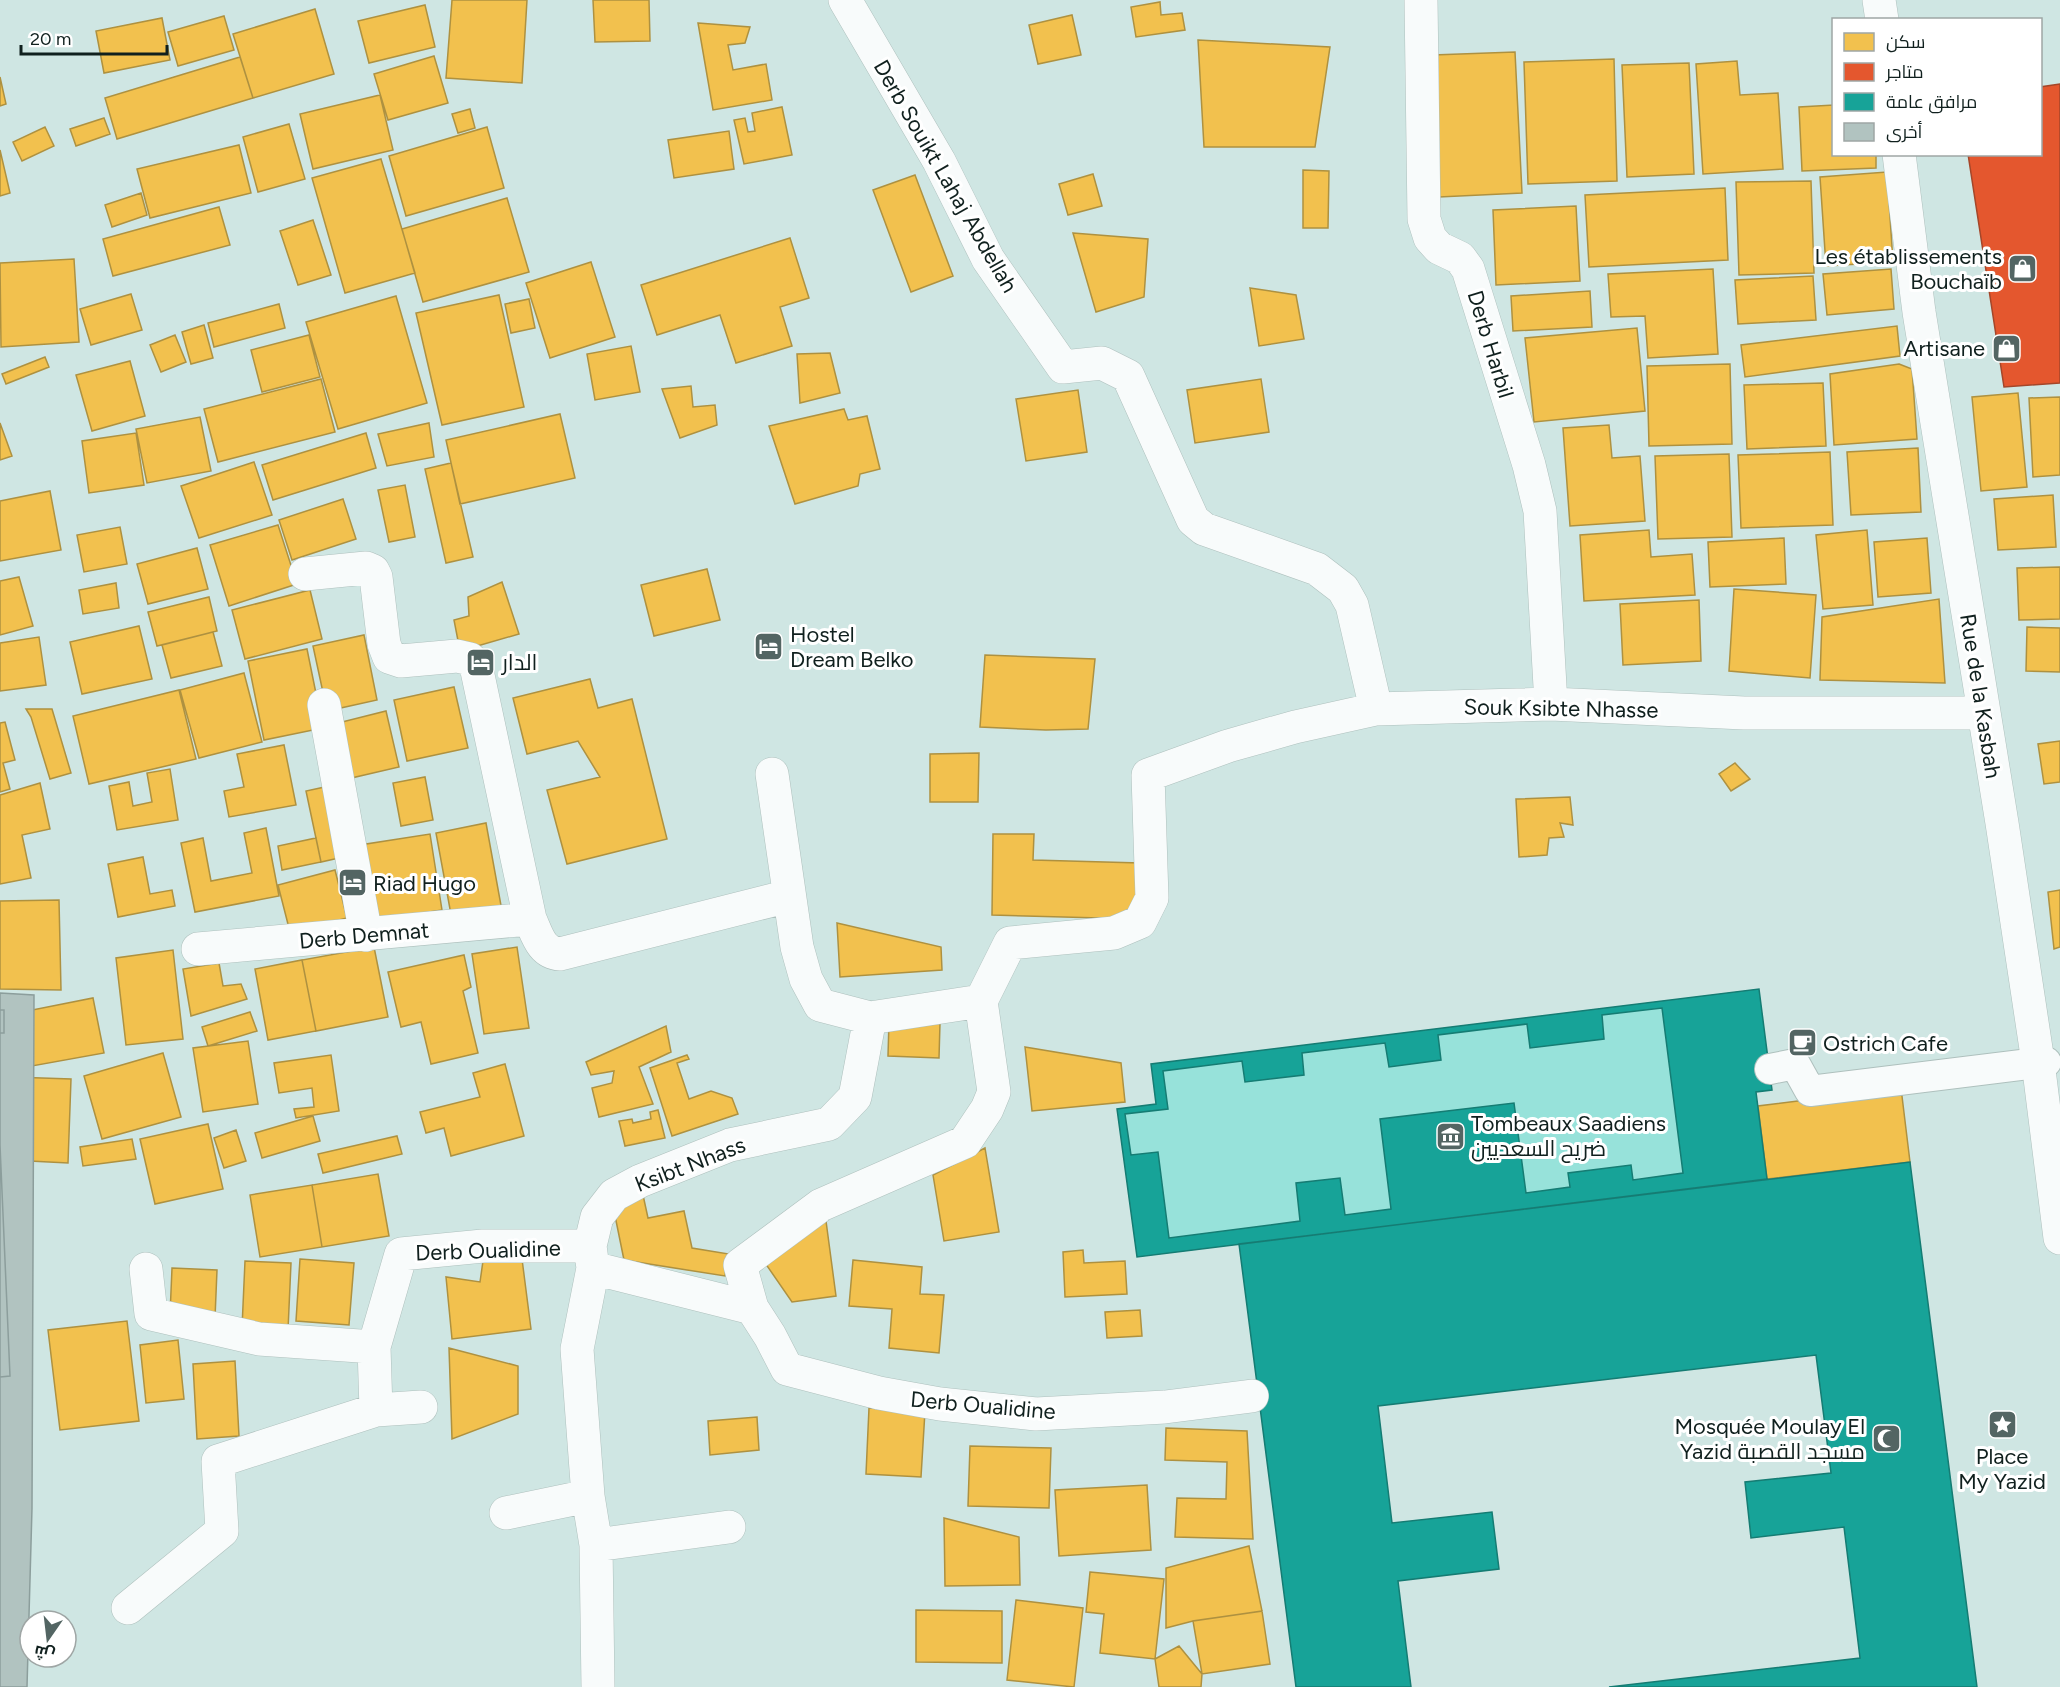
<svg xmlns="http://www.w3.org/2000/svg" width="2060" height="1687" viewBox="0 0 2060 1687" font-family="Figtree,Cairo,sans-serif">
	<style>
		.green { fill: #97e2da }
		.homes { fill: #f2c14e; stroke: #ae9140; stroke-width: 1.5 }
		.shops { fill: #e4572e; stroke: #a44629; stroke-width: 1.5 }
		.public { fill: #17a398; stroke: #157c73; stroke-width: 1.5; fill-rule: evenodd }
		.building { fill: #b1c3c0; stroke: #8c9e9c; stroke-width: 1.5 }
		.lines { fill: none; stroke-linecap: round; stroke-linejoin: round }
		.pedestrian-casing { stroke: #aec0bd; stroke-width: 32 }
		.minor-casing { stroke: #aec0bd; stroke-width: 34 }
		.tertiary-casing { stroke: #aec0bd; stroke-width: 34 }
		.pedestrian { stroke: #f8fbfb; stroke-width: 30 }
		.minor { stroke: #f8fbfb; stroke-width: 33 }
		.tertiary { stroke: #f8fbfb; stroke-width: 33 }
		.labels { text-anchor: middle; stroke-width: 6; stroke-linejoin: round; paint-order: stroke }
		.street-label { font-size: 22px; fill: #10201e; stroke: #fff }
		.poi-label { font-size: 22px; fill: #10201e; stroke: #fff; text-anchor: start }
	</style>
	<rect width="100%" height="100%" fill="#cfe6e3"/>
	<path class="green" d="M1662,1008L1683,1173L1633,1180L1630,1165L1569,1173L1570,1187L1526,1193L1514,1103L1380,1119L1391,1209L1345,1215L1340,1178L1296,1183L1300,1221L1169,1238L1158,1152L1131,1155L1125,1114L1168,1109L1163,1071L1242,1061L1245,1082L1304,1075L1302,1053L1385,1043L1389,1067L1438,1035L1527,1024L1531,1048L1604,1039L1602,1015Z"/>
	<path class="homes" d="M452,0H527L522,83L446,78Z
		M593,0H649L650,41L595,42Z
		M1160,2L1161,15L1182,13L1185,30L1136,37L1131,7Z
		M425,5L435,47L369,63L358,21Z
		M315,9L334,74L253,98L233,34Z
		M1072,15L1081,55L1038,64L1029,25Z
		M224,16L234,50L178,66L168,32Z
		M162,18L170,60L104,73L96,31Z
		M698,23L750,27L745,43L728,45L733,70L766,64L772,100L713,110Z
		M1198,40L1330,47L1315,147H1204Z
		M1515,52L1522,193L1439,197L1433,55Z
		M434,56L448,103L388,120L374,74Z
		M240,57L253,98L117,139L105,98Z
		M1614,59L1617,181L1528,184L1524,62Z
		M1737,61L1740,95L1778,93L1783,169L1703,174L1696,64Z
		M1689,63L1694,174L1627,177L1622,65Z
		M0,77L6,104L0,106Z
		M380,95L393,150L313,169L300,114Z
		M1834,105V154H1876V168L1802,171L1799,107Z
		M782,107L792,155L744,164L734,120L745,118L748,132L755,131L752,113Z
		M470,109L475,128L458,133L452,114Z
		M104,118L110,134L76,146L70,129Z
		M289,124L305,179L258,192L243,137Z
		M45,127L54,146L22,161L13,142Z
		M487,127L504,188L406,216L389,156Z
		M729,131L734,169L674,178L668,140Z
		M239,145L251,193L150,218L137,169Z
		M0,150L10,193L0,196Z
		M381,159L415,273L345,293L312,178Z
		M1303,170L1329,171L1328,228H1303Z
		M1887,172L1893,262L1826,266L1820,177Z
		M1093,174L1102,206L1068,215L1059,184Z
		M915,175L953,276L911,292L873,190Z
		M1811,181L1814,273L1739,275L1736,182Z
		M1725,188L1728,260L1589,267L1585,195Z
		M141,193L147,215L112,227L105,205Z
		M507,198L529,272L423,302L402,229Z
		M1576,206L1580,281L1496,285L1493,210Z
		M219,207L230,245L113,276L103,239Z
		M313,220L331,275L298,285L280,231Z
		M1073,233L1148,239L1144,297L1096,312Z
		M790,238L809,298L780,307L792,346L736,363L720,315L657,335L641,285Z
		M74,259L79,342L1,347L0,263Z
		M591,262L615,337L550,358L526,283Z
		M1713,269L1718,354L1648,358L1645,316L1611,317L1608,274Z
		M1891,269L1894,309L1827,315L1823,274Z
		M1813,276L1816,320L1738,324L1735,280Z
		M1250,288L1296,295L1304,339L1259,346Z
		M1590,291L1592,327L1513,331L1511,296Z
		M131,294L142,330L91,345L80,309Z
		M499,295L524,407L442,425L416,313Z
		M396,296L427,403L338,429L306,322Z
		M529,299L535,328L511,333L505,304Z
		M279,304L285,328L214,347L208,323Z
		M204,325L213,358L191,364L182,332Z
		M1897,326L1900,356L1745,377L1741,345Z
		M1637,328L1645,411L1534,422L1525,338Z
		M175,335L186,362L161,372L150,345Z
		M309,335L320,377L262,392L251,350Z
		M631,346L640,392L595,400L587,354Z
		M830,353L840,393L800,403L797,354Z
		M45,357L49,367L6,384L2,374Z
		M130,361L145,416L92,431L76,375Z
		M1730,364L1732,444L1649,446L1647,366Z
		M1899,364L1912,369L1917,439L1834,445L1830,374Z
		M321,379L335,432L218,462L204,409Z
		M1261,379L1269,432L1195,443L1187,390Z
		M1823,383L1826,446L1747,449L1744,385Z
		M691,386L693,407L715,405L717,425L680,438L662,389Z
		M1078,390L1087,452L1026,461L1016,399Z
		M2018,393L2027,487L1981,491L1972,397Z
		M2060,397V475L2033,477L2029,398Z
		M844,409L848,420L867,416L880,469L860,474L858,486L795,504L769,426Z
		M560,414L575,478L460,504L446,440Z
		M200,417L211,471L147,483L136,429Z
		M0,423L12,456L0,460Z
		M429,423L434,457L387,466L378,434Z
		M1609,425L1612,458L1640,456L1645,521L1570,526L1563,428Z
		M136,433L144,485L89,493L82,441Z
		M366,433L376,468L273,500L262,465Z
		M1918,448L1921,512L1851,515L1847,452Z
		M1830,452L1833,525L1741,528L1738,455Z
		M1729,454L1732,537L1658,539L1655,456Z
		M254,462L272,515L199,538L181,486Z
		M451,463L473,557L446,563L425,469Z
		M405,485L415,537L389,542L378,490Z
		M50,491L61,550L0,561V501Z
		M2053,495L2056,547L1998,550L1994,499Z
		M343,499L356,539L292,560L279,520Z
		M278,525L297,584L229,606L210,545Z
		M120,527L127,564L84,572L77,535Z
		M1649,530L1651,557L1692,554L1695,595L1584,601L1580,535Z
		M1867,530L1873,605L1823,609L1816,535Z
		M1784,538L1786,584L1710,587L1708,542Z
		M1927,538L1931,593L1878,597L1874,542Z
		M197,548L208,589L148,604L137,564Z
		M2060,567V619L2019,620L2017,568Z
		M707,569L720,620L654,636L641,585Z
		M19,577L33,626L0,635V581Z
		M502,582L519,634L460,651L454,620L469,616L468,597Z
		M116,583L119,608L83,614L79,590Z
		M1734,589L1816,595L1810,678L1729,671Z
		M310,590L322,639L245,659L232,610Z
		M209,597L217,631L157,646L148,612Z
		M1939,599L1945,683L1820,680L1822,617Z
		M1699,600L1701,661L1623,665L1620,604Z
		M139,626L152,679L82,694L70,642Z
		M2027,627L2060,628V672L2026,671Z
		M213,632L222,666L171,678L162,645Z
		M364,635L377,700L327,711L313,646Z
		M39,637L46,685L0,691V643Z
		M307,649L323,728L264,740L248,661Z
		M985,655L1095,659L1088,729L1046,730L980,727Z
		M244,673L262,742L199,758L180,690Z
		M590,679L598,708L632,699L667,839L567,864L547,790L600,777L578,741L527,754L513,698Z
		M454,687L468,748L407,761L394,700Z
		M179,690L196,759L89,784L73,716Z
		M26,709H52L71,773L50,779L31,717Z
		M386,711L399,767L347,779L334,724Z
		M5,722L15,760L3,763L10,789L0,792V723Z
		M2060,741V782L2044,784L2038,744Z
		M284,745L296,805L229,817L224,791L244,787L237,754Z
		M979,753L978,802H930V754Z
		M1735,763L1750,779L1731,791L1719,774Z
		M170,769L178,820L117,830L109,786L129,782L133,806L152,802L147,773Z
		M425,777L433,820L401,826L393,783Z
		M40,783L50,829L22,835L31,878L0,884V795Z
		M334,785L348,856L321,862L306,791Z
		M1570,797L1573,825L1560,823L1564,837L1549,838L1547,855L1519,857L1516,799Z
		M486,823L502,911L452,920L436,833Z
		M266,828L279,896L195,912L181,843L203,838L211,881L252,873L244,833Z
		M430,834L442,910L371,921L360,845Z
		M993,834H1034L1033,860L1140,863L1138,919L992,915Z
		M316,838L321,862L282,870L278,846Z
		M143,857L150,894L172,890L175,906L118,917L108,864Z
		M335,870L347,918L290,932L278,885Z
		M2060,890V947L2054,949L2048,892Z
		M59,900L61,990L0,989V901Z
		M837,923L941,947L942,970L840,977Z
		M374,947L388,1017L316,1031L302,960Z
		M517,947L529,1028L484,1034L472,954Z
		M173,950L183,1039L126,1045L116,958Z
		M464,955L471,987L463,991L478,1053L431,1064L421,1022L401,1027L388,972Z
		M302,960L316,1031L268,1040L255,969Z
		M219,963L223,986L241,984L247,999L191,1016L183,969Z
		M93,998L104,1053L32,1066L22,1012Z
		M250,1012L257,1031L208,1046L202,1027Z
		M889,1021L940,1023L939,1058L888,1056Z
		M666,1026L671,1052L639,1067L653,1104L599,1117L592,1088L612,1083L614,1071L591,1075L586,1062Z
		M248,1041L258,1104L203,1112L193,1048Z
		M1025,1047L1121,1063L1125,1102L1032,1111Z
		M163,1053L181,1117L102,1139L84,1076Z
		M331,1055L339,1111L296,1118L294,1109L314,1107L312,1088L279,1093L274,1063Z
		M687,1055L689,1059L677,1063L689,1099L711,1091L732,1098L738,1114L672,1136L650,1068Z
		M505,1064L524,1136L451,1156L444,1128L426,1133L420,1112L480,1097L473,1073Z
		M12,1077L71,1079L68,1163L10,1160Z
		M1901,1088L1910,1162L1767,1179L1758,1106Z
		M658,1110L665,1138L625,1146L619,1121L632,1119L633,1123L651,1119L650,1112Z
		M313,1116L320,1141L262,1158L255,1133Z
		M208,1124L223,1189L155,1204L140,1139Z
		M236,1130L246,1161L224,1168L214,1138Z
		M397,1136L402,1154L323,1173L318,1154Z
		M132,1139L136,1159L83,1166L80,1147Z
		M985,1148L999,1232L944,1241L933,1175Z
		M378,1174L389,1236L322,1247L312,1185Z
		M312,1185L322,1247L260,1257L250,1195Z
		M643,1195L648,1218L684,1211L692,1248L729,1254L725,1276L624,1260L612,1201Z
		M826,1221L836,1296L792,1302L761,1257Z
		M1083,1250L1084,1263L1125,1261L1127,1294L1065,1297L1063,1252Z
		M300,1259L354,1263L349,1325L296,1321Z
		M522,1259L531,1329L452,1339L446,1277L480,1282L483,1261Z
		M853,1260L922,1267L920,1294L944,1295L939,1353L889,1348L892,1309L849,1306Z
		M245,1261L291,1263L288,1330L242,1328Z
		M172,1268L217,1270L215,1318L170,1315Z
		M1140,1310L1142,1336L1107,1338L1105,1312Z
		M127,1321L139,1421L60,1430L48,1330Z
		M178,1340L184,1399L146,1403L140,1345Z
		M449,1348L518,1366V1414L452,1439Z
		M235,1361L239,1436L197,1439L193,1364Z
		M869,1408L925,1411L921,1477L866,1474Z
		M757,1417L759,1450L710,1455L708,1421Z
		M1166,1428L1247,1431L1253,1539L1175,1537L1177,1498L1226,1499L1227,1462L1165,1460Z
		M970,1446L1051,1448L1049,1508L968,1506Z
		M1147,1485L1151,1550L1059,1556L1055,1490Z
		M944,1518L1019,1537L1020,1585L945,1586Z
		M1249,1546L1262,1611L1193,1621L1166,1628V1568Z
		M1090,1572L1164,1579L1155,1659L1100,1653L1104,1614L1086,1612Z
		M1016,1600L1083,1608L1074,1687L1007,1680Z
		M916,1610L1002,1611V1663L916,1662Z
		M1262,1611L1270,1664L1202,1674L1193,1621Z
		M1179,1646L1202,1674L1201,1687H1159L1155,1659Z"/>
	<path class="shops" d="M2060,84V383L2004,387L1968,154H2040V87Z"/>
	<path class="public" d="M1759,989L1772,1090L1756,1092L1767,1179L1137,1257L1117,1109L1156,1104L1151,1064ZM1662,1008L1683,1173L1633,1180L1631,1165L1568,1173L1570,1187L1526,1193L1514,1103L1380,1119L1391,1209L1345,1215L1340,1178L1296,1183L1300,1221L1169,1238L1158,1152L1131,1155L1125,1114L1168,1109L1163,1071L1242,1061L1245,1082L1304,1075L1302,1053L1385,1043L1389,1067L1441,1060L1438,1035L1527,1024L1530,1048L1604,1039L1602,1015Z
		M1910,1162L1977,1687H1609L1860,1658L1844,1527L1751,1538L1745,1482L1831,1473L1816,1355L1378,1406L1392,1523L1492,1512L1499,1569L1398,1581L1411,1687H1296L1239,1244Z"/>
	<path class="building" d="M0,993L34,995L32,1508L27,1687H0Z
		M0,1010H4V1033H0Z
		M0,1145L10,1376L0,1377Z"/>
	<g class="lines">
		<defs>
			<path id="pedestrian" d="M1770,1069L1795,1064L1810,1091L2046,1062"/>
			<path id="minor" d="M845,0L939,161L988,259L1063,367L1102,363L1128,376L1193,520L1204,529L1317,569L1343,589L1352,605L1376,709
				M1421,0L1424,219L1430,238L1439,248L1460,258L1468,269L1529,465L1540,511L1551,704
				M305,574L366,568L373,571L376,577L384,644L389,657L401,661L457,656L470,659L476,666L530,919C537,934 541,953 560,954L789,896
				M324,705L366,935
				M772,774L797,947L806,979L820,1005L870,1018
				M198,949L530,919
				M981,1001L994,1092L987,1109L965,1142L821,1205L740,1265L752,1308L770,1336L787,1369L879,1393L940,1404L1036,1414L1165,1407L1252,1396
				M593,1268L752,1308
				M146,1269L151,1314L259,1339L374,1347
				M376,1410L421,1407
				M506,1513L588,1496
				M596,1545L729,1527
				M128,1608L222,1531L218,1461L376,1410L374,1347L401,1254L483,1246H590
				M598,1687L596,1545L588,1496L577,1349L593,1268L590,1246L597,1217L614,1195L640,1181L730,1145L829,1124L855,1097L870,1018L981,1001L1010,943L1114,933L1140,922L1152,898L1148,775L1228,746L1295,727L1376,709L1551,704L1744,713H1983"/>
			<path id="tertiary" d="M1879,0L1882,20
				M1899,154L1919,312L2002,823L2038,1062L2060,1238"/>
		</defs>
		<use href="#pedestrian" class="pedestrian-casing"/>
		<use href="#minor" class="minor-casing"/>
		<use href="#tertiary" class="tertiary-casing"/>
		<use href="#pedestrian" class="pedestrian"/>
		<use href="#minor" class="minor"/>
		<use href="#tertiary" class="tertiary"/>
	</g>
	<defs>
		<symbol id="shop-square" viewBox="-11 -11 22 22"><rect x="-9" y="-9" width="18" height="18" rx="4" fill="#536563" stroke="#fff"/><path d="M-5-2.5h2.3a2.7 3.5 0 0 1 5.4 0H5L5.5 6h-11ZM-1.5-2.5h3a1.5 2.3 0 0 0-3 0Z" fill="#fff"/></symbol>
		<symbol id="hotel-square" viewBox="-11 -11 22 22"><rect x="-9" y="-9" width="18" height="18" rx="4" fill="#536563" stroke="#fff"/><path d="M-6-4.5h1.5V1H6V5H4.5V3h-9V5H-6ZM-4 0a1.8 1.8 0 1 1 3.6 0ZM.5 0V-2.5h3Q6-2.5 6 0Z" fill="#fff"/></symbol>
		<symbol id="cafe-square" viewBox="-11 -11 22 22"><rect x="-9" y="-9" width="18" height="18" rx="4" fill="#536563" stroke="#fff"/><path d="M-5.5-4.5H6V0H3Q3 3.5 0 3.5H-2.5Q-5.5 3.5-5.5 0ZM3-3.2v2h1.7v-2ZM-6 4.5H4V6H-6Z" fill="#fff"/></symbol>
		<symbol id="museum-square" viewBox="-11 -11 22 22"><rect x="-9" y="-9" width="18" height="18" rx="4" fill="#536563" stroke="#fff"/><path d="M0-6L6-3V-2H-6V-3ZM-5-1h2V3h-2ZM-1-1h2V3h-2ZM3-1h2V3H3ZM-6 4H6V6H-6Z" fill="#fff"/></symbol>
		<symbol id="sight-square" viewBox="-11 -11 22 22"><rect x="-9" y="-9" width="18" height="18" rx="4" fill="#536563" stroke="#fff"/><path d="M0-6L1.8-2.2L6-1.7L2.9 1.2L3.7 5.4L0 3.3L-3.7 5.4L-2.9 1.2L-6-1.7L-1.8-2.2Z" fill="#fff"/></symbol>
		<symbol id="mosque-square" viewBox="-11 -11 22 22"><rect x="-9" y="-9" width="18" height="18" rx="4" fill="#536563" stroke="#fff"/><path d="M3.5-4.9A6 6 0 1 0 3.5 4.9A5 5 0 1 1 3.5-4.9Z" fill="#fff"/></symbol>
	</defs>
	<g fill-rule="evenodd">
		<use href="#shop-square" x="2006" y="252" width="33" height="33"/>
		<use href="#shop-square" x="1990" y="332" width="33" height="33"/>
		<use href="#hotel-square" x="752" y="630" width="33" height="33"/>
		<use href="#hotel-square" x="464" y="646" width="33" height="33"/>
		<use href="#hotel-square" x="336" y="866" width="33" height="33"/>
		<use href="#cafe-square" x="1786" y="1026" width="33" height="33"/>
		<use href="#museum-square" x="1434" y="1120" width="33" height="33"/>
		<use href="#sight-square" x="1986" y="1408" width="33" height="33"/>
		<use href="#mosque-square" x="1870" y="1422" width="33" height="33"/>
	</g>
	<g class="labels">
		<g class="street-label">
			<text transform="translate(946 176) rotate(60)" y="8">Derb Souikt Lahaj Abdellah</text>
			<text transform="translate(1491 344) rotate(73)" y="8">Derb Harbil</text>
			<text transform="translate(1981 696) rotate(81)" y="8">Rue de la Kasbah</text>
			<text transform="translate(1561 708) rotate(1)" y="8">Souk Ksibte Nhasse</text>
			<text transform="translate(364 935) rotate(-5)" y="8">Derb Demnat</text>
			<text transform="translate(690 1164) rotate(-21)" y="8">Ksibt Nhass</text>
			<text transform="translate(488 1250) rotate(-2)" y="8">Derb Oualidine</text>
			<text transform="translate(983 1405) rotate(5)" y="8">Derb Oualidine</text>
		</g>
		<g class="poi-label">
			<text x="2002" y="264" text-anchor="end">Les établissements<tspan x="2002" dy="25">Bouchaïb</tspan></text>
			<text x="1985" y="356" text-anchor="end">Artisane</text>
			<text x="790" y="642">Hostel<tspan x="790" dy="25">Dream Belko</tspan></text>
			<text x="502" y="670">الدار</text>
			<text x="373" y="891">Riad Hugo</text>
			<text x="1823" y="1051">Ostrich Cafe</text>
			<text x="1471" y="1131">Tombeaux Saadiens<tspan x="1471" dy="25">ضريح السعديين</tspan></text>
			<text x="1865" y="1434" text-anchor="end">Mosquée Moulay El<tspan x="1865" dy="25">Yazid مسجد القصبة</tspan></text>
			<text x="2002" y="1464" text-anchor="middle">Place<tspan x="2002" dy="25">My Yazid</tspan></text>
		</g>
	</g>
	<rect x="1832" y="18" width="210" height="138" fill="#ffffff" stroke="#9fa6a5" stroke-width="1.5"/>
	<rect x="1844" y="33" width="30" height="18" fill="#f2c14e" stroke="#9fa6a5" stroke-width="1.5"/>
	<text x="1886" y="48" font-size="18" fill="#10201e">سكن</text>
	<rect x="1844" y="63" width="30" height="18" fill="#e4572e" stroke="#9fa6a5" stroke-width="1.5"/>
	<text x="1886" y="78" font-size="18" fill="#10201e">متاجر</text>
	<rect x="1844" y="93" width="30" height="18" fill="#17a398" stroke="#9fa6a5" stroke-width="1.5"/>
	<text x="1886" y="108" font-size="18" fill="#10201e">مرافق عامة</text>
	<rect x="1844" y="123" width="30" height="18" fill="#b1c3c0" stroke="#9fa6a5" stroke-width="1.5"/>
	<text x="1886" y="138" font-size="18" fill="#10201e">أخرى</text>
	<g transform="translate(48 1639) rotate(194)"><circle r="28" fill="#ffffff" stroke="#9fa6a5" stroke-width="1.5"/>
	<path d="M0-4.5L10 22L0 15L-10 22Z" fill="#536563"/>
	<text y="-9" font-size="16" font-weight="bold" text-anchor="middle" fill="#10201e">ش</text>
	</g>
	<path d="M21 45v9h146v-9" fill="none" stroke="#10201e" stroke-width="3"/>
	<text x="30" y="45" font-size="18" fill="#10201e" stroke="#ffffff" stroke-width="4.5" paint-order="stroke">20 m</text>
</svg>
